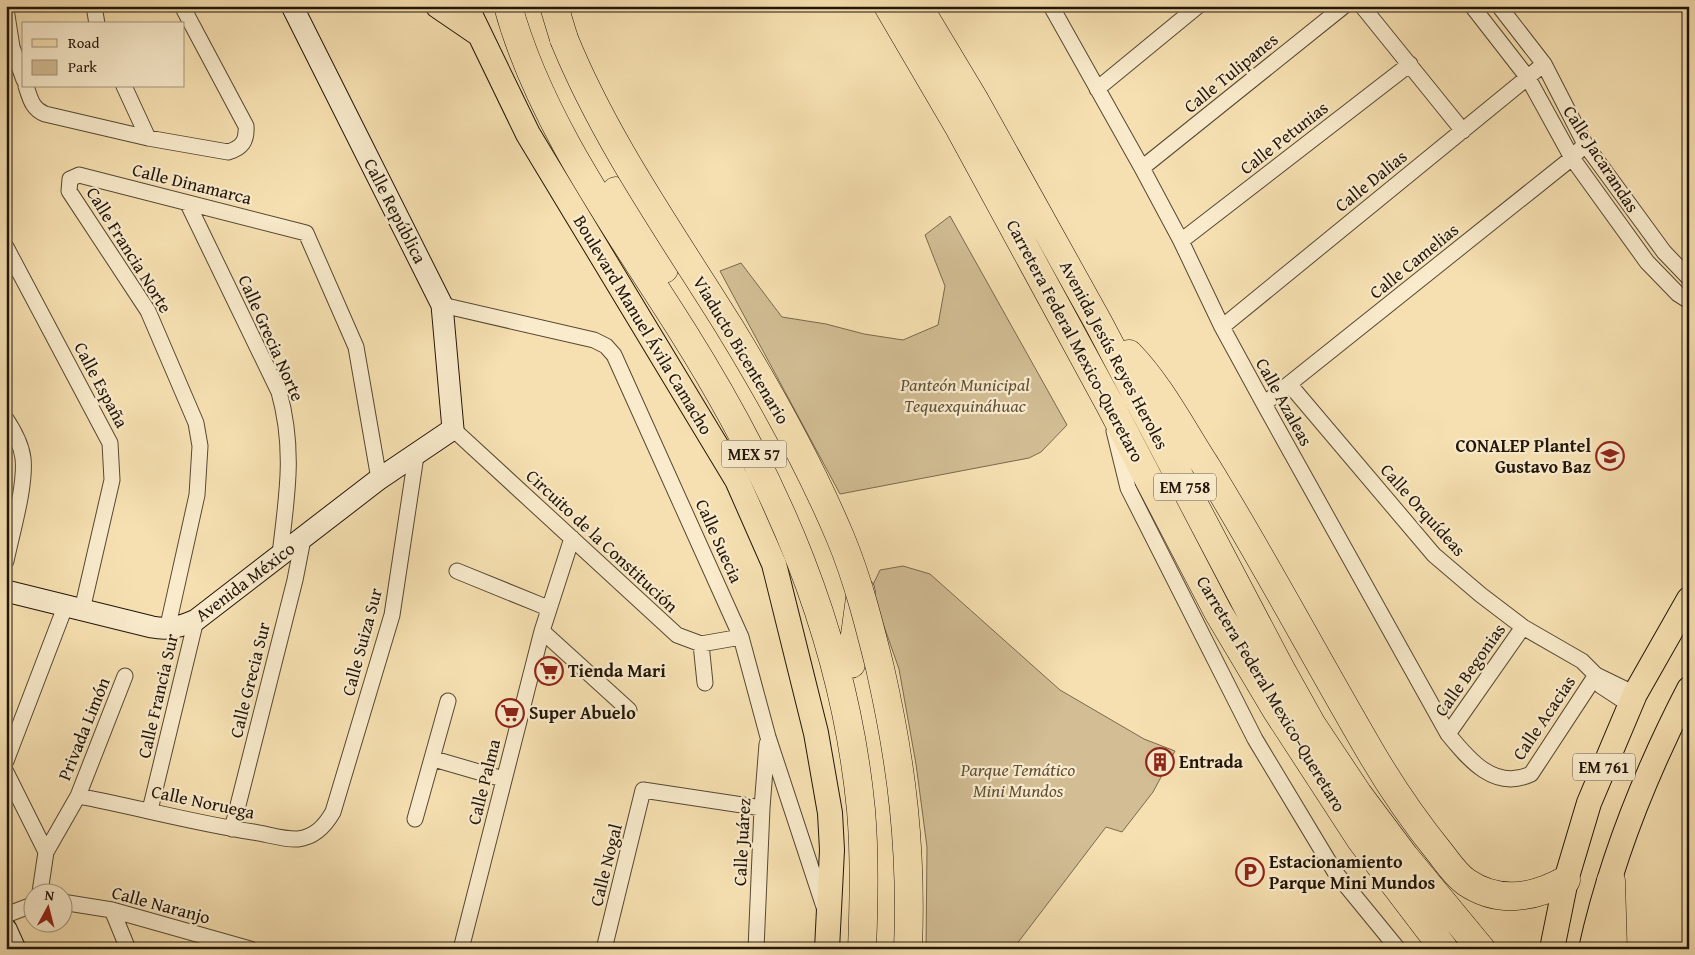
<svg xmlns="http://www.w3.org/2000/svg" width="1695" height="955" viewBox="0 0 1695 955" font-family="'Gentium Book Plus',serif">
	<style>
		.green { fill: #d2bd94; stroke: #7a694e }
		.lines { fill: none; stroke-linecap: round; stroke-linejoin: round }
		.street-casing { stroke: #564833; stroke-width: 17 }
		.secondary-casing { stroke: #211509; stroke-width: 23 }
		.primary-casing { stroke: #211509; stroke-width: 26 }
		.highway-casing { stroke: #211509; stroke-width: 29 }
		.street { stroke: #f9ebcc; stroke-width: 15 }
		.secondary { stroke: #f9ebcc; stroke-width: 21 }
		.primary { stroke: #f6e0b1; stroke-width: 24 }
		.highway { stroke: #f6e0b1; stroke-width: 28 }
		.highway-bridge-casing { stroke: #211509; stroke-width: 29; stroke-linecap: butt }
		.highway-bridge { stroke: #f6e0b1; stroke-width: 28 }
		.labels { text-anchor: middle; stroke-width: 4.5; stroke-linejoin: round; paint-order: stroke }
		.shield { fill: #f9ebcc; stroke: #625544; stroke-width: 1 }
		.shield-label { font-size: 16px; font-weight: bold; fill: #211509 }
		.street-label { font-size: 18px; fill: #211509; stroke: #f9ebcc }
		.park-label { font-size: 18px; font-style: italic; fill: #5f503a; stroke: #f9ebcc }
		.poi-label { font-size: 18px; font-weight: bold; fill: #211509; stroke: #f9ebcc; text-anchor: start }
	</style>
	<rect width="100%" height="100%" fill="#f6e0b1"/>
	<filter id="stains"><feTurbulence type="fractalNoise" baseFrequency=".004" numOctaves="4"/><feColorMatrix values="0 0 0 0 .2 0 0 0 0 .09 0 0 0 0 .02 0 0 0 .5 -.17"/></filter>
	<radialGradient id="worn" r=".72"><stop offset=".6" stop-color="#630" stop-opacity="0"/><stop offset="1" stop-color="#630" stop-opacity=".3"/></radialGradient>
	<path class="green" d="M950,216L1067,425L1041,452L1029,458L840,494L720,271L741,263L782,317L826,324L864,334L903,340L938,325L945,286L925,235Z
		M903,566L930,574L1060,690L1144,739L1175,751L1153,792L1122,832L1106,827L1013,949H926L927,847L916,764L899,669L871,589L880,570Z"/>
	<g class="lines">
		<defs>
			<path id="street" d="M94,6L97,24
				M1051,6L1142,168L1181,241L1222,327L1264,404L1448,734C1469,760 1495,791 1531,774L1596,675
				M1362,6L1463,131
				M1472,6L1528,78L1572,158L1647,262L1678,294L1689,301
				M1499,6L1544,64L1585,144L1664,252L1689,278
				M6,9L12,47L24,80
				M26,86C30,98 32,109 45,114L148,138L228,152C242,148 247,141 246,126L182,6
				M124,86L148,138
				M1097,89L1198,6
				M1142,168L1344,6
				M188,204L279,392C295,449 287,496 280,554
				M1181,241L1410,64
				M6,247L110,443L112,480L82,610
				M442,305L594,340L606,346L614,355L741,637L768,737L824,907
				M1222,327L1544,64
				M1290,385L1434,555L1481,595L1523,627L1582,661L1596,675L1601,686L1630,705
				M1264,404L1572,158L1585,144
				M6,419C14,431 21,443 23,458C26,486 12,532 6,561
				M453,429L677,635L701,644L741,637
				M1114,431L1128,488L1255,739L1335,872L1398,949
				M457,571L548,608
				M167,630L197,495L200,446L196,423L148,311L69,191L70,179L79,175L306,233L356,347L379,479
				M542,631L629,710
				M701,644L705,683
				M1596,675L1635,694
				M1448,734L1523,627
				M434,759L503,779
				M6,761L65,607
				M6,772L46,852
				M78,796C136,807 194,823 253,832C267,834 285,840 298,839C315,837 325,826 333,812L392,615L416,456
				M150,810L196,620
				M415,819L448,701
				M232,829L295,580L303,539
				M40,892L46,852L78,796L125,676
				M62,902L112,910L250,949
				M112,910L128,949
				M6,915L32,905
				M461,949L542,631L572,538
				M604,949L643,790L762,808
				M756,949L762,808L767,744"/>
			<path id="secondary" d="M6,591L152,627C169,630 180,627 196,620L379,479L453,429L442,305L292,6
				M6,929L15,949"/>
			<path id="primary" d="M438,6L479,34
				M466,6L528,134L737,480L774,564L816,733L830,813L832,850L827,949
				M1552,949L1566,880L1589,803L1635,694L1689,599
				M1591,949C1611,859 1647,770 1689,689"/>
			<path id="highway" d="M508,6C540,123 619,230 683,332C776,480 844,634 861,810C865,856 864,902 862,949
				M554,6L564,39
				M888,6L960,129L1110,405L1218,612L1277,711L1361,840L1444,949
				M918,6L975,101L1098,322L1279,666L1312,725L1358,794L1405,857L1481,949
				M616,191L664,269
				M1129,354C1160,386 1182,429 1206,466C1264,560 1315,657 1370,751C1391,787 1415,822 1441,854C1448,863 1456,875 1466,882C1498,904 1534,898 1566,880
				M851,664L861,591
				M1611,881L1613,949"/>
		</defs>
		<use href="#street" class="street-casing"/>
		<use href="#secondary" class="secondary-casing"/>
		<use href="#primary" class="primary-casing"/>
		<use href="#highway" class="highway-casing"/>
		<use href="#street" class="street"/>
		<use href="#secondary" class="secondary"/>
		<use href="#primary" class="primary"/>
		<use href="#highway" class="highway"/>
		<defs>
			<path id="highway-bridge" d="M564,39C606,142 671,233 730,328C771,395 810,465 841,539C858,580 869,624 880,668C902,765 912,849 908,949"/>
		</defs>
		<use href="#highway-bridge" class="highway-bridge-casing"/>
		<use href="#highway-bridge" class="highway-bridge"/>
	</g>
	<defs>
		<symbol id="school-ring" viewBox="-11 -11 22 22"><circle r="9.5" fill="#f9ebcc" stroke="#8f2418" stroke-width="1.5"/><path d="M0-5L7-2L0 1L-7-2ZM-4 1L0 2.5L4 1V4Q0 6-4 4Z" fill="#8f2418"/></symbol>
		<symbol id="supermarket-ring" viewBox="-11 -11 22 22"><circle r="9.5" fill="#f9ebcc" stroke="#8f2418" stroke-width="1.5"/><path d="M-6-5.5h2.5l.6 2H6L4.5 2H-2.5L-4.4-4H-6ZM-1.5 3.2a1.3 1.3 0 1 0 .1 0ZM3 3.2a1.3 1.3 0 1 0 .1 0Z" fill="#8f2418"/></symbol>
		<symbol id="building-ring" viewBox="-11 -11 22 22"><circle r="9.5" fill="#f9ebcc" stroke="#8f2418" stroke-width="1.5"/><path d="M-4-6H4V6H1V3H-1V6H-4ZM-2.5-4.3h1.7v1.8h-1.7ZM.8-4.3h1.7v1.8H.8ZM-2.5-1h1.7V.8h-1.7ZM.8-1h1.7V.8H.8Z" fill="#8f2418"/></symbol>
		<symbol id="parking-ring" viewBox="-11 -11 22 22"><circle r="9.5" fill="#f9ebcc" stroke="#8f2418" stroke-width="1.5"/><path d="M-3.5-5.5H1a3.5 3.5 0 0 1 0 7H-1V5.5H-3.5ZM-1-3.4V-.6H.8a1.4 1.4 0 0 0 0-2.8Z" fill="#8f2418"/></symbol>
	</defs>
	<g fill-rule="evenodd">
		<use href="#school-ring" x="1594" y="440" width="32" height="32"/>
		<use href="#supermarket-ring" x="533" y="655" width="32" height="32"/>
		<use href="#supermarket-ring" x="494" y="697" width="32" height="32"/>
		<use href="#building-ring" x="1144" y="746" width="32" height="32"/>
		<use href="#parking-ring" x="1234" y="856" width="32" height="32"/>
	</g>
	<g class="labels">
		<g class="shield">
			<rect x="721.5" y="440.5" width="65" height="27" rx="4"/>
			<rect x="1154" y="473.5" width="62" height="27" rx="4"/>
			<rect x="1573" y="753.5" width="62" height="27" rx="4"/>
		</g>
		<g class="shield-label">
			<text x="754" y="460">MEX 57</text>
			<text x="1185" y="493">EM 758</text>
			<text x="1604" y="773">EM 761</text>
		</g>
		<g class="street-label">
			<text transform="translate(1231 73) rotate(-39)" y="6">Calle Tulipanes</text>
			<text transform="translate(1284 138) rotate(-38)" y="6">Calle Petunias</text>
			<text transform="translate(1601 159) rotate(57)" y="6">Calle Jacarandas</text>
			<text transform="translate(1371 181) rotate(-39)" y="6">Calle Dalias</text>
			<text transform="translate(192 184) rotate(14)" y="6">Calle Dinamarca</text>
			<text transform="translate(395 211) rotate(63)" y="6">Calle República</text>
			<text transform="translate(129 250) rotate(58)" y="6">Calle Francia Norte</text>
			<text transform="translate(1414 261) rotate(-39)" y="6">Calle Camelias</text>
			<text transform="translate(643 325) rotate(59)" y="6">Boulevard Manuel Ávila Camacho</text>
			<text transform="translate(271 338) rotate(66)" y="6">Calle Grecia Norte</text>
			<text transform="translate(1075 341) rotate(62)" y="6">Carretera Federal Mexico-Queretaro</text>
			<text transform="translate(741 350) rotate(59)" y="6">Viaducto Bicentenario</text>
			<text transform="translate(1114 355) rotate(62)" y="6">Avenida Jesús Reyes Heroles</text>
			<text transform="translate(101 385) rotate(62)" y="6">Calle España</text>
			<text transform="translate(1284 402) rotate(61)" y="6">Calle Azaleas</text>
			<text transform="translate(1423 510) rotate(48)" y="6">Calle Orquídeas</text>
			<text transform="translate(602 541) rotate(43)" y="6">Circuito de la Constitución</text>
			<text transform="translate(719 541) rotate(66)" y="6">Calle Suecia</text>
			<text transform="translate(245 582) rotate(-37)" y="6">Avenida México</text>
			<text transform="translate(362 642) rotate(-75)" y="6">Calle Suiza Sur</text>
			<text transform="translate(1470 670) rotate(-55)" y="6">Calle Begonias</text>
			<text transform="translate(250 680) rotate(-76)" y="6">Calle Grecia Sur</text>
			<text transform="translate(1271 694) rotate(59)" y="6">Carretera Federal Mexico-Queretaro</text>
			<text transform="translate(158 696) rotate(-77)" y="6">Calle Francia Sur</text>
			<text transform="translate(1544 718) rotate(-56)" y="6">Calle Acacias</text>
			<text transform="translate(84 729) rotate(-68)" y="6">Privada Limón</text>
			<text transform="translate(484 782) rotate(-76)" y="6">Calle Palma</text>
			<text transform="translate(203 802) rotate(12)" y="6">Calle Noruega</text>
			<text transform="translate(742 842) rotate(-87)" y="6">Calle Juárez</text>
			<text transform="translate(606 865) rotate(-76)" y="6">Calle Nogal</text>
			<text transform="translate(161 905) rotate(15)" y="6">Calle Naranjo</text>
		</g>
		<g class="park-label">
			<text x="965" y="391">Panteón Municipal<tspan x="965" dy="21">Tequexquináhuac</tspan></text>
			<text x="1018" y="776">Parque Temático<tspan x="1018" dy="21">Mini Mundos</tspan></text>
		</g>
		<g class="poi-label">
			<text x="1591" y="452" text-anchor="end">CONALEP Plantel<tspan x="1591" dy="21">Gustavo Baz</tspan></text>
			<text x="568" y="677">Tienda Mari</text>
			<text x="529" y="719">Super Abuelo</text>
			<text x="1179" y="768">Entrada</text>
			<text x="1269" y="868">Estacionamiento<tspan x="1269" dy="21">Parque Mini Mundos</tspan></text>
		</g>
	</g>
	<rect width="1695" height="955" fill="none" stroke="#f6e0b1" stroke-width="25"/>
	<rect x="8" y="8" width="1680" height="940" fill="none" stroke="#211509" stroke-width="2.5"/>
	<rect x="12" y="12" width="1670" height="930" fill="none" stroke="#211509"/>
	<rect x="22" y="22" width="162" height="65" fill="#f9ebcc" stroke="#a3957e"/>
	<rect x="32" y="39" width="25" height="8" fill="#f6e0b1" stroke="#a3957e"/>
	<text x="68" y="48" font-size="15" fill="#211509">Road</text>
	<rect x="32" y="60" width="25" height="15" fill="#d2bd94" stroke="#a3957e"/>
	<text x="68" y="72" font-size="15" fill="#211509">Park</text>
	<g transform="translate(48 908) rotate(7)"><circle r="24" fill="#f9ebcc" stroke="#a3957e"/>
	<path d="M0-4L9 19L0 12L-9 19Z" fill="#8f2418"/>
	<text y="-8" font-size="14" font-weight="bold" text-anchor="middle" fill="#211509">N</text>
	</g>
	<rect width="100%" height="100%" filter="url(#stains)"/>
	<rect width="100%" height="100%" fill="url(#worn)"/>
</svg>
